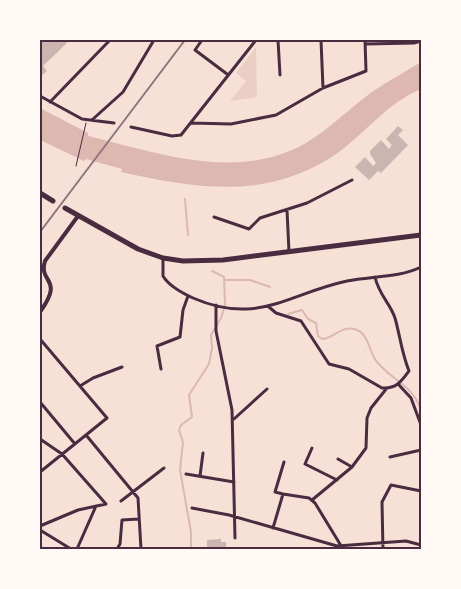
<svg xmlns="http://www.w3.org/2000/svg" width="461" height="589" viewBox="0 0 461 589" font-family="Signika,sans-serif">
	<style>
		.green { fill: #ebcfc5 }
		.water { fill: #dcb8b0 }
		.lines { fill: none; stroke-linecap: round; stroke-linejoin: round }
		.stream { stroke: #dcb8b0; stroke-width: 2 }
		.building { fill: #ccb4b1 }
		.path { stroke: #4a2c40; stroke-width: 1 }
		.minor { stroke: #4a2c40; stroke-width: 3 }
		.tertiary { stroke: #4a2c40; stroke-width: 4 }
		.primary { stroke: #4a2c40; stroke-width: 5 }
		.rail { stroke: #8f747c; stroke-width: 2 }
		.neatline { fill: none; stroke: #4a2c40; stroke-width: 2 }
	</style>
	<rect width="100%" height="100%" fill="#f7e1d7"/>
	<path class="green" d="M256,47L257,97L230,101L246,81L236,73Z"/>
	<path class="water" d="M421,62V89C389,102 366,132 339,152C269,201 199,189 121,172L122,169L86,159L84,161L40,140V108L88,133V136C159,153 237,182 306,143C329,129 350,108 372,92C388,81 405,72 421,62Z"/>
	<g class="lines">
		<path class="stream" d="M185,199L188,235
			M224,280H250L270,287
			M288,314L302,310L308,319L316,323L318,336L322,339C333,339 340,326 354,329C369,332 369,353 377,362C394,382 410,383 421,409
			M191,549V532L180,470L183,442L179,430L181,425L192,417L189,395L209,364L212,348L211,335L221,318L225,305L224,277L212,271"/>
	</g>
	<path class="building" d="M40,40H65L67,43L43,66L47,71L40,77Z
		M398,126L403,130L398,135L408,145L381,173L378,171L369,180L355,167L365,157L373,166L376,163L370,154V151L381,140L389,149L392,145L386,139Z
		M221,539V542H226V549H207V540Z"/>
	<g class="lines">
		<path class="path" d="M76,166L86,123"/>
		<path class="minor" d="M202,40L195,50L227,74
			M278,40L280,75
			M321,40L323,88
			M366,44L414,43L421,41
			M40,96L82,119L114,123
			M50,102L110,40
			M93,119L123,92L154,40
			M191,123L231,124L276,115L323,88L366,71L365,40
			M131,127L172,136L181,135L256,40
			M287,210L289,252
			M214,217L249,229L260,218L307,203L352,180
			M163,258V276C169,286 182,293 193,298C258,326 287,294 347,281C370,276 399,278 421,267
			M216,305V331L232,410L235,538
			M269,307L276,313L301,321L329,364L349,369L382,388C396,389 401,382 409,371C402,354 400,336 395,318C390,303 379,295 375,277
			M40,339L107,418L86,435
			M161,369L157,346L180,337L183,310L188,296
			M399,385L411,398L421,425
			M80,386L93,378L122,367
			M40,402L75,444
			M234,419L267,389
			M40,439L62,454L106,504L78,510L40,526
			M312,448L305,464L337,480
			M390,457L421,450
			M352,467L366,448L367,418L371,408L387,388
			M40,472L86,435L138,498L141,549
			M186,474L234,482
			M200,476L203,453
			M283,494L275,492L284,462
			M312,500L352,467L338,459
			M121,501L164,468
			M192,508L229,515L337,546L406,541L421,545
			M273,528L283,494L309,498L315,503L343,549
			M40,530L71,549
			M77,549L96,506
			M117,549L120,544L122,520L139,519
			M383,549L382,502L391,485L421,491"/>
		<path class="tertiary" d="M40,312C65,277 38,284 45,261L78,216"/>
		<path class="primary" d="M40,193L53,201
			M65,208L138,249L163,258L183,261L223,260L421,235"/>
		<path class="rail" d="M40,232L185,40"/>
	</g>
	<rect width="461" height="589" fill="none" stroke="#fffaf5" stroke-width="82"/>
	<rect x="41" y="41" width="379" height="507" class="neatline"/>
</svg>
